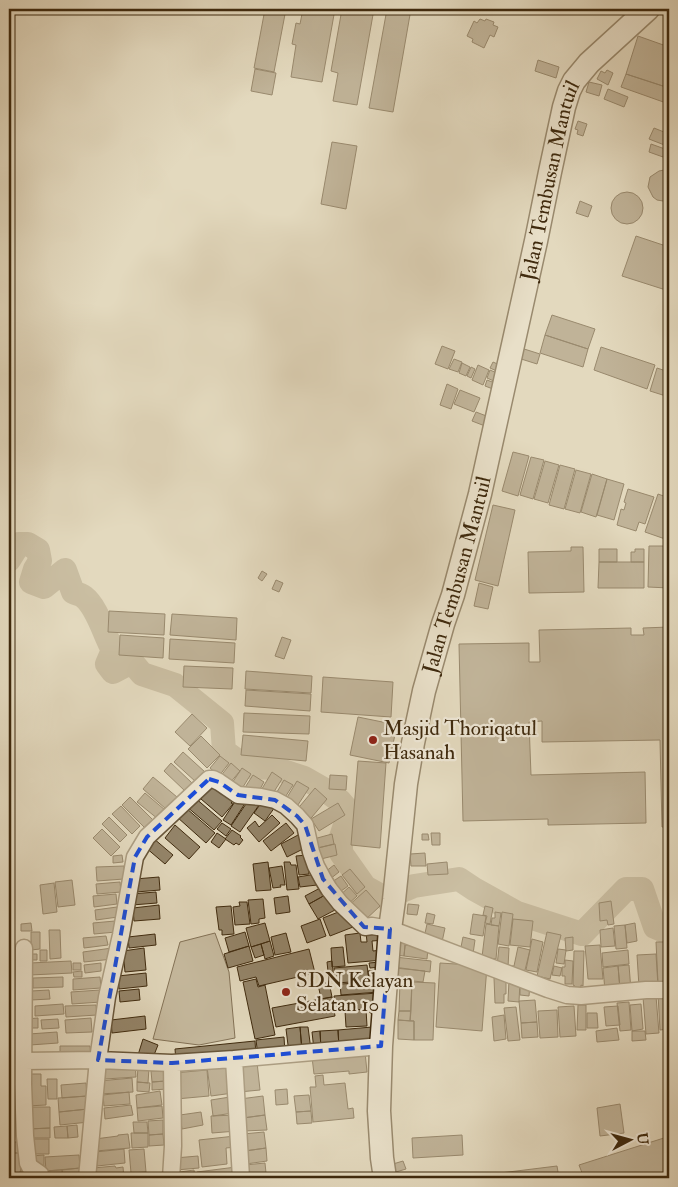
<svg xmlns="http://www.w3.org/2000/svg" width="678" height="1187" viewBox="0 0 678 1187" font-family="'IM FELL Double Pica',serif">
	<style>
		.green { fill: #c7bba0; stroke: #837257 }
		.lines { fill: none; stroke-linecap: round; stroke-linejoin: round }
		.river { stroke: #ab9e82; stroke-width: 24 }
		.building { fill: #94856a; stroke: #3f2a0e }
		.street-casing { stroke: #68563a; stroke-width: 19 }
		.secondary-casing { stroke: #3f2a0e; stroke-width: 25 }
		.street { stroke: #ede6d5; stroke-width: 16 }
		.secondary { stroke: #ede6d5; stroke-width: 22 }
		.marked { fill: none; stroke: #1d4ed8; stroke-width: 4; stroke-dasharray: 10 6; stroke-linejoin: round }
		.poi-dot { fill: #8f2418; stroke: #ede6d5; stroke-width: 2 }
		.labels { text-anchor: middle; stroke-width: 4.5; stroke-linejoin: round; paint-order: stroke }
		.street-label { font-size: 21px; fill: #3f2a0e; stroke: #ede6d5 }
		.poi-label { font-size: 21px; fill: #3f2a0e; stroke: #ede6d5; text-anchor: start }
	</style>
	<rect width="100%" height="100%" fill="#e3d9be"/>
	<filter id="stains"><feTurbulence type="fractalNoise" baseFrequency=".004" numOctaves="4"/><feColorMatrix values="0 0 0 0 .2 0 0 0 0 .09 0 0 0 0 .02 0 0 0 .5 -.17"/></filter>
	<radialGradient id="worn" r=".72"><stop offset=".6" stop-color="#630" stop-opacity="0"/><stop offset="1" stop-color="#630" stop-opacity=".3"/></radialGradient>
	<path class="green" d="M215,933L229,972L235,1038L199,1045L153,1039L180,942Z"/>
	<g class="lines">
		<path class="river" d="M9,560L19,544H28L38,550L40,561L35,569L31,582L44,587L65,570L73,592C77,594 82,595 84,597C98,608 104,635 113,650L107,664L113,672L132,662L142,674L175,685L222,723L224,751L246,767L274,768L304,778L325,790L340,801L346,808L348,816L341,837V853L365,887L385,898L414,886L459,879L474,889L517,913L582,934L626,889H642L655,927L669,933"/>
	</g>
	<path class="building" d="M265,9H286L274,72L254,68Z
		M303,9H335L322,82L291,77L296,45L292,44L296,23L300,24Z
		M342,9H374L357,105L333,101L338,73L331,71Z
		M387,9H411L393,112L369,108Z
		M480,19L485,21L486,19L494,22L493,25L498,27L494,37L490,35L484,48L472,42L473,39L467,36L474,21L477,23Z
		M638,36L669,47V88L626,74Z
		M538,60L559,67L556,78L535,71Z
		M255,69L276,73L272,95L251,91Z
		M607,70L613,73L608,85L597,79L601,71L605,73Z
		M626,74L669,88V104L621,87Z
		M589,82L602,85L599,96L586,92Z
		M608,89L628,97L624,107L604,99Z
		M578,121L587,124L583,136L577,134L578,130L575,129Z
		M654,128L669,134V141L667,146L649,139Z
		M332,142L357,146L346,209L321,204Z
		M651,144L665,149L663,157L649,152Z
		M664,170L669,171V200L663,201L657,200L653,197L648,187L650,177L659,171Z
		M611 208a16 16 0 1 1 32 0a16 16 0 1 1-32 0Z
		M580,201L592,206L588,217L576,213Z
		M636,236L669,247V291L622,276Z
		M552,315L595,329L588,349L545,335Z
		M545,335L588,349L583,367L540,353Z
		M442,346L455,351L448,369L435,364Z
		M601,347L655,365L647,389L594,370Z
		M521,348L540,354L537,364L518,358Z
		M454,359L462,362L458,372L449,369Z
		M493,362L502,366L499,372L490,368Z
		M462,363L470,367L466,376L459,373Z
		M478,365L489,370L483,385L472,380Z
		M471,367L475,369L471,378L467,376Z
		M657,368L669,372V397L650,391Z
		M490,370L499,374L496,382L487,378Z
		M487,380L495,383L493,389L485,386Z
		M447,384L458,389L451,409L440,405Z
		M460,390L480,398L474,412L454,404Z
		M476,412L489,417L485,426L472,421Z
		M513,452L529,456L518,496L502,491Z
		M531,457L544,460L533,499L520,495Z
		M545,461L559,465L548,503L534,499Z
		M560,465L575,469L564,509L549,505Z
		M576,470L591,474L580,513L565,509Z
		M592,474L607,479L596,517L581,512Z
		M607,479L624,484L614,520L597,515Z
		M628,489L654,497L645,524L639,522L636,531L617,525L621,509L624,510L626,503L624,502Z
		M658,494L669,498V534L668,540L645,532Z
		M493,505L515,510L498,586L475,580Z
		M649,546H669V588L648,587Z
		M571,547H583L584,592L529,593L528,552L571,551Z
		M599,549H617V562H599Z
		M635,549H644V562H631V552H635Z
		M599,562H644V588H598Z
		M262,571L267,574L262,581L258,578Z
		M276,580L283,583L279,592L272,589Z
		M479,583L493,587L488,609L474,606Z
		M109,611L165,614L164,635L108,632Z
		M172,614L237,618L236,640L170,635Z
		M669,627V827H662L660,740L542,742V721L529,722L531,775L645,772L646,823L548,825V819L463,821L459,644L529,643V662H540L539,630L631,628V635H644L643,628Z
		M120,635L164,638L163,658L119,655Z
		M282,637L291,640L284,659L275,656Z
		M170,639L235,643L234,663L169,659Z
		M184,666L233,668L232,689L183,687Z
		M246,671L312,676L311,693L245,689Z
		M323,677L393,682L391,717L321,712Z
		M246,690L311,694L310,711L245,706Z
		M244,713L310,716L309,734L243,732Z
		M192,714L207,728L190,746L175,732Z
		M358,717L397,725L389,763L350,755Z
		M243,735L308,741L306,761L241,755Z
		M201,736L220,755L207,768L188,749Z
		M183,752L205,772L196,782L174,762Z
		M220,756L229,763L219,776L210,768Z
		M358,761L386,763L380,848L351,845Z
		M171,763L192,783L185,791L164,771Z
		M231,763L240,771L229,784L219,778Z
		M242,768L251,774L240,792L230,786Z
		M272,772L282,779L270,798L260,792Z
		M253,775L264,782L256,796L244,789Z
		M330,775L347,776L346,790L329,789Z
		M153,777L177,797L166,809L143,789Z
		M284,780L293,785L282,802L274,797Z
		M297,781L309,788L294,811L283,804Z
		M212,786L222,795L223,793L233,801L231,803L233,804L222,817L201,799Z
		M315,788L327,799L307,823L295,812Z
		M145,793L165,810L158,819L137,802Z
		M130,797L153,820L145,828L122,805Z
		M194,797L222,821L214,830L186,806Z
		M250,798L259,805L240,832L231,826Z
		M264,799L275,807L265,821L254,813Z
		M236,800L244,805L231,825L223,820Z
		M338,803L345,815L319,831L311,819Z
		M121,806L140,826L132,834L112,814Z
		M186,808L215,833L206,843L177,817Z
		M272,815L280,823L259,842L247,828L255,821L259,827Z
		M109,817L127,835L120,842L102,824Z
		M222,823L231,829L226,836L217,829Z
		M286,823L294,833L271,851L263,841Z
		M175,825L200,847L189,859L165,838Z
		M102,829L120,847L111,856L93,838Z
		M232,830L241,836L240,837L243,840L239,845L236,843L234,845L225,839Z
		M217,833L226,839L219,848L211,842Z
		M431,833H440V845H432Z
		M300,834L307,847L287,857L281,844Z
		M332,834L334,844L313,849L310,840Z
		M422,834H428L429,840H422Z
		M153,838L173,855L165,864L145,847Z
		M335,844L337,855L317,860L314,849Z
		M425,853L426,866H411L410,854Z
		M122,855L123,862L113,863V856Z
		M307,855L309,874L299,875L296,856Z
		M268,862L271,890L256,891L253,864Z
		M284,862H290L291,865H296L299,889L287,890Z
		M447,862L448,874L428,875L427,864Z
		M334,865L339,872L330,879L325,872Z
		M124,866V879L97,881L96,867Z
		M282,866L285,885H280L281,887L273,888L269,868Z
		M350,869L365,887L357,894L342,875Z
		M316,874L317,885L300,887L298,877Z
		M341,876L348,886L337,894L329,884Z
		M159,877L160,890L136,892L135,879Z
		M72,880L75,905L58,907L55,882Z
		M120,882L121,892L97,894L96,884Z
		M54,883L57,912L43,914L40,885Z
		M322,887L327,894L309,904L305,896Z
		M349,887L357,896L346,906L338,897Z
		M366,890L380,906L363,922L348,906Z
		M156,892L157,903L132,905L131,894Z
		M116,894L117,904L94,907L93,896Z
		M327,894L335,910L318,919L309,904Z
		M288,896L290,912L276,914L274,898Z
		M263,899L265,918L259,919V923L251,924L248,900Z
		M611,901L614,924L608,925L607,920L600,921L599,903Z
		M239,902H247L250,924L235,925L233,907L240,906Z
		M408,904L419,905L417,915L407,914Z
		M159,905L160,919L134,921L133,908Z
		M231,906L234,934L222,935V930H219L216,907Z
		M485,906L493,908L490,924L485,923L487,916L483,915Z
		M117,907L118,917L96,920L95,910Z
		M346,909L353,927L330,936L323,918Z
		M495,912L501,913L499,926L491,925L492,918H495Z
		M502,912L513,914L509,946L498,944Z
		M427,913L435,915L433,924L425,923Z
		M473,914L486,916L483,936L470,934Z
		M320,919L326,936L307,943L301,926Z
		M513,919L533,921L530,947L510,945Z
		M115,921L116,932L94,934L93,923Z
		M31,923L32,931H21V924Z
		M265,923L270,941L251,947L246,928Z
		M635,923L637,941L627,943L625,925Z
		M427,924L445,928L442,942L424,938Z
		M486,924L499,926L496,959L482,957Z
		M625,925L627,948L616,949L614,926Z
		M613,928L615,946L601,947L600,930Z
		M49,930H60L61,958L50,959Z
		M384,930L385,940L372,941L373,951L382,950L383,960L348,963L345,935L360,933L361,942H367L366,932Z
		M31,932H40V949L31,950Z
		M245,932L249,946L229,952L225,938Z
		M547,932L561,935L550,979L537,976Z
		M286,933L291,952L275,955L271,937Z
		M155,934L156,945L129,948L128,937Z
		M106,936L108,945L84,948L83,938Z
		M399,936L406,937L404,956L396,955Z
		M463,937L475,940L473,954L460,952Z
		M573,937V950L566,951L565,938Z
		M532,939L543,942L537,972L526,970Z
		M270,941L274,956L265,959L261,944Z
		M656,942H669V982L658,983Z
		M261,944L264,955L255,958L251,947Z
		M405,945L428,948L427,959L404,956Z
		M600,945L603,979H588L585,946Z
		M249,946L253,961L228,968L224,954Z
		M343,947L345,966L332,967L331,948Z
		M499,947L509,948L508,967L497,966Z
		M518,947L530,950L523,978L510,975L512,966H514Z
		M112,948L113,959L84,962L83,952Z
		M144,948L146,970L125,972L123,951Z
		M309,949L315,973L259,986L256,977L240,981L237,967Z
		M558,949L566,950L564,964L556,963Z
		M40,950H47V961H40Z
		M628,950L629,964L603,967L602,953Z
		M574,951H584L583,986L581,985V993H574L575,986L573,985Z
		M26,954H37V960H26Z
		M656,954L658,986L639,987L637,955Z
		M395,957L431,961L430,972L394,967Z
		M9,960H13V972H9Z
		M565,960L573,961L572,984H565V976H562V967H565Z
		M71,961L72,973L30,975V963Z
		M332,961L334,981H329L327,962Z
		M380,962L381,967L370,968L369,963Z
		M73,963H81V970H73Z
		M101,963V971L85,973L84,965Z
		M440,963L487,966L482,1031L436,1027Z
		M367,965L369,981L335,983L334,968Z
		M629,965L631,991L620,988L618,966Z
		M554,966L562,968L560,976L552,975Z
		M618,966L620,990L605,991L603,968Z
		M395,968L425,971L423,982L393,979Z
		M376,970L377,981H369L368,971Z
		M82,971V977H74L73,972Z
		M146,973L147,986L119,989L118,976Z
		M9,975H12V987H9Z
		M63,977V987L33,988V978Z
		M100,977L101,988L73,990V979Z
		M494,978H506V994H504V1003H495Z
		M256,979L258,987L265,985L275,1035L255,1039L243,982Z
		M509,980L520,981L519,1002L508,1001Z
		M329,982L332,997L321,999L318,984Z
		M377,982L378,992L341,995L340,984Z
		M400,982H412L411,1011H399Z
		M412,982L435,983L433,1040H414V1021H410Z
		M520,983L530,984L529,996L520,995Z
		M139,989L140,1000L120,1002L119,991Z
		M9,990H11L12,1003H9Z
		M49,990L50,999L31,1000V991Z
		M100,990L101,1002L72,1004L71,992Z
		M378,993L379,1012L370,1013L369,1009L336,1011L334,996Z
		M658,994H669V1029L660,1030Z
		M656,996L659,1033L646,1034L643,997Z
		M332,997L335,1016L276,1027L272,1008Z
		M535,1000L537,1022L521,1023L519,1001Z
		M629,1002L631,1030L620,1031L617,1003Z
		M63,1004L64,1014L35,1016V1006Z
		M641,1004L643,1029L632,1031L630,1005Z
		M96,1005L97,1015L66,1017L65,1006Z
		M578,1005H586V1030H577Z
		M574,1006L576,1036L560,1037L558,1007Z
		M618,1006L620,1025L606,1026L604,1007Z
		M516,1007L520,1040L508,1041L504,1008Z
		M366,1009L367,1026L346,1027L345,1011Z
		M557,1010L558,1037L540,1038L538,1011Z
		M399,1011H411L410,1021L398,1020Z
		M587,1013H597L598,1028H587Z
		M504,1015L506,1039L494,1041L492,1017Z
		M145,1016L146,1029L112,1033L111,1020Z
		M13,1018H21L22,1032H13Z
		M38,1018V1028H26V1019Z
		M91,1018L92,1032L66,1033L65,1020Z
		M9,1019H11L12,1030H9Z
		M58,1019L59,1028L42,1029L41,1020Z
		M398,1020L414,1021V1040L398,1039Z
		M537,1022L538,1037L522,1038L521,1023Z
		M300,1027L302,1051L289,1053L286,1029Z
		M300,1027H308L311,1050L302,1051Z
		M372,1027L373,1045L339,1048L338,1030Z
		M617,1028L619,1040L597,1042L596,1031Z
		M338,1030L339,1048L321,1049L320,1031Z
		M320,1031L321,1049L314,1050L312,1032Z
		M632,1031H645L646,1040L632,1041Z
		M57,1032L58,1043L30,1045L29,1034Z
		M12,1033H20V1045H12Z
		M284,1037L285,1053L258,1056L256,1040Z
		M143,1039L158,1045L152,1060L138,1055Z
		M255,1041L256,1055L176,1062L175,1049Z
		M60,1046H90L91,1058L60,1059Z
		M9,1047H15V1062H9Z
		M365,1052L367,1072L349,1074V1071L314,1074L312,1057Z
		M135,1062L136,1077L105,1079L103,1064Z
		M257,1062L260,1090L239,1092L236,1064Z
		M229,1064L233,1093L211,1096L207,1067Z
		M19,1065L20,1078H9V1066Z
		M138,1067L149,1068L148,1083L137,1082Z
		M166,1070V1081L152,1082L151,1071Z
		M207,1070L209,1096L176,1099L174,1073Z
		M27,1074H41V1086H46V1105L27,1106Z
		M323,1075L324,1085L345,1083L348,1109L353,1108L354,1118L313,1122L310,1087H316L315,1076Z
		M9,1078H17L18,1092L9,1093Z
		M132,1078L133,1092L100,1094L99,1081Z
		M47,1079H57V1099H48Z
		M166,1081L167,1089L152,1090V1082Z
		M137,1082L150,1083L149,1092L137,1091Z
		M86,1083L87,1096L62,1098L61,1085Z
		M287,1089L288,1104L276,1105L275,1090Z
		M160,1091L162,1105L137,1108L136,1095Z
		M129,1092L130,1104L104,1106L103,1095Z
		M309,1095L311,1111L296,1112L294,1096Z
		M87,1096L88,1109L59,1112L58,1098Z
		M263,1096L265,1115L243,1118L240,1099Z
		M230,1097L233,1113L213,1116L211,1100Z
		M620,1104L624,1133L600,1136L597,1108Z
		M131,1105L133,1115L105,1119L104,1108Z
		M20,1106L21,1118L9,1119V1107Z
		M162,1106L163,1118L138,1121L137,1108Z
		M27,1107H50V1128L28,1129Z
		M88,1109L89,1122L60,1125L59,1112Z
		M311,1111L312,1123L297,1124L296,1112Z
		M201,1112L203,1125L182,1129L180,1115Z
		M236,1115L237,1131L212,1133L211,1116Z
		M265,1115L267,1130L244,1131L243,1118Z
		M163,1120V1134L149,1135L148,1121Z
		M133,1122H147L148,1133H134Z
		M77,1125L78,1137L68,1138L67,1126Z
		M67,1126L68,1138H55L54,1127Z
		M50,1128V1138H28V1129Z
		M264,1132L266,1148L245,1151L243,1134Z
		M131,1133H148V1147L132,1148Z
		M128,1134L130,1148L96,1151L95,1139L118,1136V1135Z
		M163,1134L164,1145L149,1146V1135Z
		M462,1135L463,1155L413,1158L412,1138Z
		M235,1136L236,1147L226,1148L227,1164L202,1167L199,1140Z
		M667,1137L669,1146V1178H584L579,1165Z
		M29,1139H49V1154H29Z
		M9,1142H20V1153H9Z
		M266,1148L267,1161L246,1164L245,1151Z
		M124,1149L125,1163L97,1166L95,1152Z
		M144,1149L146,1172L131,1173L129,1150Z
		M9,1153H20L21,1178H9Z
		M44,1155V1167H31V1156Z
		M79,1155L80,1168L46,1171L45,1157Z
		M198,1156L199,1168L176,1170L175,1158Z
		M403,1161L406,1169L396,1172L393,1164Z
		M265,1163L266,1173L246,1175L245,1165Z
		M115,1166L116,1168L123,1167L124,1178H89L93,1168Z
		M557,1166L559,1178H468V1177Z
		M236,1167L238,1178H198L197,1172Z
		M80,1168L81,1178H63L62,1170Z
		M62,1170L63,1178H44V1171Z
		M194,1170L195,1178H173V1173Z
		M20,1171H35V1178H21Z
		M164,1175V1178H134Z"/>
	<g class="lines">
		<defs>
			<path id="street" d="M24,948L23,1084L25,1136L28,1163L30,1167L40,1174L41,1178
				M24,1061L98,1060L172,1063L173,1146L171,1178
				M172,1063L234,1059
				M87,1178L98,1060L107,997L121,935L135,857L147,837L209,779H213L219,782L238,795L261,797L275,800L286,806L297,816L305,825L311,852L316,866L323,879L329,889L340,903L365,927L372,926L390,929L548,989L567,995L581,996L646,990H669
				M241,1178L234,1059L381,1046"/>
			<g id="secondary">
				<path id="s1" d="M385,1178L382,1158L379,1111L381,1046L390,929L394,900L406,784L413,743L424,691L443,624L453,595L480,494L536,241L550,172L564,107L569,91L574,81L589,63L648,9"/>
			</g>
		</defs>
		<use href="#street" class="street-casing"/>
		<use href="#secondary" class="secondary-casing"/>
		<use href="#street" class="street"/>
		<use href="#secondary" class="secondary"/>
	</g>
	<path d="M0 0H678V1187H0ZM209,779L219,782L238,795L275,800L297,816L305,825L323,879L364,927L390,929L381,1046L172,1063L98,1060L135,857L147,837Z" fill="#e3d9be" fill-opacity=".55" fill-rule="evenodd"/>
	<path class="marked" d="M209,779L219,782L238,795L275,800L297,816L305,825L323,879L364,927L390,929L381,1046L172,1063L98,1060L135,857L147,837Z"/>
	<g class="poi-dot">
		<circle cx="373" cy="740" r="5"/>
		<circle cx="286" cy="992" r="5"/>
	</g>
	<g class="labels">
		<g class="street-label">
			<text dy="7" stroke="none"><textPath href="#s1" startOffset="1016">Jalan Tembusan Mantuil</textPath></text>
			<text dy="7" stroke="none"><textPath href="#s1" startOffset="611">Jalan Tembusan Mantuil</textPath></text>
		</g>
		<g class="poi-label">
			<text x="383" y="735">Masjid Thoriqatul<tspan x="383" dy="24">Hasanah</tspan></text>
			<text x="296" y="987">SDN Kelayan<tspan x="296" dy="24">Selatan 10</tspan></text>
		</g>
	</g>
	<rect width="678" height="1187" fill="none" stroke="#e3d9be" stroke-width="30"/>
	<rect x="10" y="10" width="658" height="1167" fill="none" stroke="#3f2a0e" stroke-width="2.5"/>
	<rect x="15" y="15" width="648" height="1157" fill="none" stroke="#3f2a0e"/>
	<g transform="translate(630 1140) rotate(84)" stroke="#ede6d5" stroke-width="4" paint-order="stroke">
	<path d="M0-4L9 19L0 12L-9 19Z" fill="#3f2a0e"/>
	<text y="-8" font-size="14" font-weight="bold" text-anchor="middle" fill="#3f2a0e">U</text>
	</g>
	<rect width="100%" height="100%" filter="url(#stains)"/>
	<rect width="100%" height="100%" fill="url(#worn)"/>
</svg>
